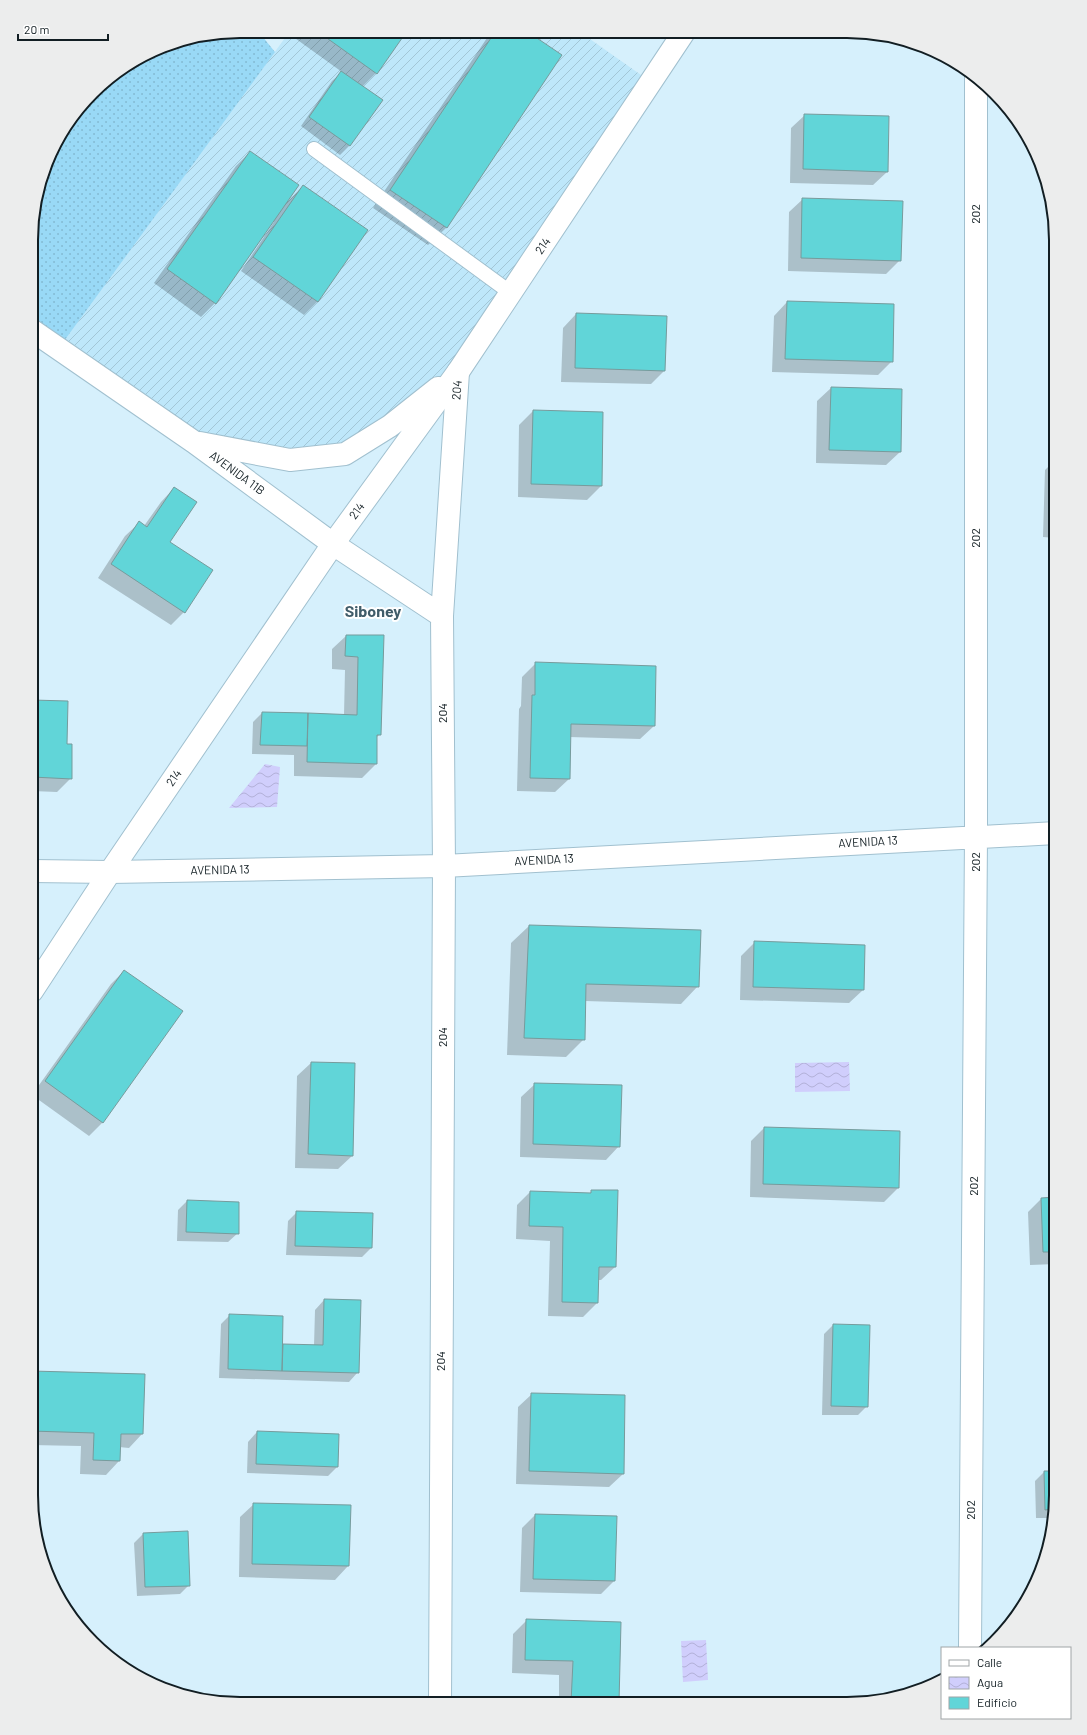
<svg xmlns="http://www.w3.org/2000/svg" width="1087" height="1735" viewBox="0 0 1087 1735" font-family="Barlow,sans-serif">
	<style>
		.industrial { fill: url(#industrial-furrows) }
		.grass { fill: url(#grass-dots) }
		.water { fill: url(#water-waves) }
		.shadow { fill: #0003 }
		.building { fill: #61d5d8; stroke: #779b9c }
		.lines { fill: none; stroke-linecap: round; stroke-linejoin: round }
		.service-casing { stroke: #a1c0cf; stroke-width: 16 }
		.minor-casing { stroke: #a1c0cf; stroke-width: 24 }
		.tertiary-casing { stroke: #a1c0cf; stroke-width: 24 }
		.service { stroke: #fff; stroke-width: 14 }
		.minor { stroke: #fff; stroke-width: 22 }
		.tertiary { stroke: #fff; stroke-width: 22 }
		.labels { text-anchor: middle; stroke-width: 4; stroke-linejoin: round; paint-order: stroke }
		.street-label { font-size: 12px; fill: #121e23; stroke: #fff }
		.district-label { font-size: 16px; font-weight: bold; fill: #405c69; stroke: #fff }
		.rim { fill: none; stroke: #121e23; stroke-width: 2 }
	</style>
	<defs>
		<pattern id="industrial-furrows" width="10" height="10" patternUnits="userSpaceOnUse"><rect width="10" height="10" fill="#bee7fa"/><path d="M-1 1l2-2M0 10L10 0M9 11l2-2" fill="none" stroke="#a2c6d6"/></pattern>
		<pattern id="grass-dots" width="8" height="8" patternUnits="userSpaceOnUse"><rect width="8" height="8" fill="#99d9f6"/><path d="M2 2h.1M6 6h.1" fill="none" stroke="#83bad3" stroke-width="1.8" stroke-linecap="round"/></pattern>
		<pattern id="water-waves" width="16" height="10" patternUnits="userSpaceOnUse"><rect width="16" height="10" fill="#d0cefc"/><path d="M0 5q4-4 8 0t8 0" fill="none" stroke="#b2b0d8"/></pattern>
	</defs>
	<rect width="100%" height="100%" fill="#d6f0fc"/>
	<path class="industrial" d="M290,31L580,32L651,82L458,372L345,454L194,442L59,348Z"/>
	<path class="grass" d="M240,31H258L275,52L59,348L33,330V213L53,147L102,83L160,47Z"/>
	<path class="water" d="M265,764L280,767L277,807L229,808Z
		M849,1062L850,1091L795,1092V1063Z
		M706,1640L708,1680L683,1682L681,1641Z"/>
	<path class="shadow" d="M295,31H406L376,73L362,87L381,101L349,146L340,155L301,126L332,81L342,72L292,36Z
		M491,32H527L561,55L446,228L428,245L373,208Z
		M805,115L887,172L873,185L790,183L791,128Z
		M250,152L287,202L303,186L318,301L304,315L241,271L274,222L273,221L215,303L201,317L154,283L236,166Z
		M803,199L900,260L886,274L788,271L789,212Z
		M787,302L892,361L878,375L772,372L774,316Z
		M576,314L664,371L651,384L561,382L563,328Z
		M831,388L900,452L886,465L816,463L817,401Z
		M533,411L601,486L587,500L518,497L519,425Z
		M1056,459V538L1043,537L1045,470Z
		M174,488L169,542L184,612L171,625L98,578L125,536L139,523L144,526L161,502Z
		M346,636H383L380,734L376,738V764L362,778L294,776V755L252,754L253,722L262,713L344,715L345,670L332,669V649Z
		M536,663L654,726L640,739L569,737V779L555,792L517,791L519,709L521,706L522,677Z
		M32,701L71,778L57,792L32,791Z
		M529,926L698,986L681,1004L585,1001L584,1039L566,1057L507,1055L511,943Z
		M1056,936V1000H1051L1050,943Z
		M755,942L863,990L849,1003L740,1000L741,956Z
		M124,971L103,1122L89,1136L32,1095L111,984Z
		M311,1063L354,1064L352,1156L338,1169L295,1168L297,1076Z
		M535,1084L619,1146L606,1160L520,1157L521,1097Z
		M764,1128L898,1188L884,1202L750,1197L751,1141Z
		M592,1191L615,1267L601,1280H597V1303L583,1317L548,1316L550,1241L516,1239L517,1205L530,1192L589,1194Z
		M1056,1198V1264L1030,1265L1028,1212L1041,1199Z
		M187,1201L238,1233L228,1242L177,1241L178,1210Z
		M297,1212L372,1214L371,1248L362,1257L286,1255L288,1221Z
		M324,1300L358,1372L349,1382L219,1378L221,1324L230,1315L282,1345L314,1346L315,1310Z
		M833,1325L867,1406L858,1415H822L824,1334Z
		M31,1372L144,1375L142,1434L129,1448L119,1447V1461L106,1475L80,1474L81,1446L31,1445Z
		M532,1394L623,1474L609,1487L516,1484L518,1407Z
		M1056,1404V1459H1051L1049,1410Z
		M257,1432L337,1467L328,1476L247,1473L248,1442Z
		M1044,1472H1056V1509L1054,1518H1036L1035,1481Z
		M254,1504L350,1506L348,1566L335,1580L239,1577L240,1517Z
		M535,1515L614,1581L601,1594L520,1592L522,1528Z
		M143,1534L189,1585L180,1594L137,1596L134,1543Z
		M527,1620L620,1623L618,1703H559V1675L512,1673L513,1634Z"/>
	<path class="building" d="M317,31H407L377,74Z
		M495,32H528L562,55L447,228L390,190Z
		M341,71L383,100L350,146L309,117Z
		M804,114L889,116L888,172L803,169Z
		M250,151L299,185L216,304L167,269Z
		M303,185L368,230L318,302L253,257Z
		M802,198L903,201L901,261L801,258Z
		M787,301L894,304L893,362L785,359Z
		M576,313L667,316L665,371L575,368Z
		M831,387L902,389L901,452L829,450Z
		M533,410L603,412L602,486L531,484Z
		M174,487L197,502L170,542L213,570L185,613L111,564L139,521L147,527Z
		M346,635H384L381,735H377V764L307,762L308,713L357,715L358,657L345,656Z
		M535,662L656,666L655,726L571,724L570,779L530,778L532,695H535Z
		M32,700L68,701L67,744H72V779L32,777Z
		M262,712L308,713L307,746L260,745Z
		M529,925L701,930L699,987L586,984L585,1040L524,1038Z
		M754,941L865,945L864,990L753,987Z
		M124,970L183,1011L103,1123L45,1081Z
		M311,1062L355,1063L353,1156L308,1154Z
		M534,1083L622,1085L620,1147L533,1144Z
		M764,1127L900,1131L899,1188L763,1184Z
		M591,1190H618L616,1267H599L598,1303L562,1302L563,1227L529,1226L530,1191L591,1193Z
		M1056,1197V1252H1043L1041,1198Z
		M187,1200L239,1202V1234L186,1232Z
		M296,1211L373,1213L372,1248L295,1246Z
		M324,1299L361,1300L359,1373L282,1371L283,1344L323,1345Z
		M229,1314L283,1316L282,1371L228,1369Z
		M833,1324L870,1325L868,1407L831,1406Z
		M31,1371L145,1374L143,1434H121L120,1461L93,1460L94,1433L31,1431Z
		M531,1393L625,1395L624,1474L529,1471Z
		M257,1431L339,1434L338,1467L256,1464Z
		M1044,1471H1056L1055,1509L1045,1510Z
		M253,1503L351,1505L349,1566L252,1564Z
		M535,1514L617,1516L615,1581L533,1579Z
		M188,1531L190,1586L145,1587L143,1533Z
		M526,1619L621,1622L619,1703H571L573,1661L525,1660Z"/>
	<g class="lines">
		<defs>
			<path id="service" d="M314,149L511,293"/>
			<path id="minor" d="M333,544L442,616
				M32,871L110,872L444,866L1056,833
				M970,1648L976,836V76
				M440,1703L444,866L442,616L458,372"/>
			<path id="tertiary" d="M33,331L194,442L333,544
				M200,443L290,460L345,454L390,426L438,388
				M32,991L110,872L333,544L458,372L684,32"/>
		</defs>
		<use href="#service" class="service-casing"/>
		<use href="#minor" class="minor-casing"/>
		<use href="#tertiary" class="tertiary-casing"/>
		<use href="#service" class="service"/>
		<use href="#minor" class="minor"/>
		<use href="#tertiary" class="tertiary"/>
	</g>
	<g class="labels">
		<g class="street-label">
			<text transform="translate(976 214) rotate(-90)" y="4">202</text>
			<text transform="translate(543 246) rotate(-56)" y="4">214</text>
			<text transform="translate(457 390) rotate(-86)" y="4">204</text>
			<text transform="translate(237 473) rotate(36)" y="4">AVENIDA 11B</text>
			<text transform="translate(357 511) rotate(-54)" y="4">214</text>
			<text transform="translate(976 538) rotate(-90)" y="4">202</text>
			<text transform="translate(443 713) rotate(-90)" y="4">204</text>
			<text transform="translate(174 778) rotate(-56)" y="4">214</text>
			<text transform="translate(868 842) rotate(-3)" y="4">AVENIDA 13</text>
			<text transform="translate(544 860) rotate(-3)" y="4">AVENIDA 13</text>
			<text transform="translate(976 862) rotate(-90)" y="4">202</text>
			<text transform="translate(220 870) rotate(-1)" y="4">AVENIDA 13</text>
			<text transform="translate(443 1037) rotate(-90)" y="4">204</text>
			<text transform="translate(974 1186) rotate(-90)" y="4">202</text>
			<text transform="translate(441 1361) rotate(-90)" y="4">204</text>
			<text transform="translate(971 1510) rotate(-90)" y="4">202</text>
		</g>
		<g class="district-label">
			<text x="373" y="617">Siboney</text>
		</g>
	</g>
	<path d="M0 0H1087V1735H0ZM240 38H847A202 202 0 0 1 1049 240V1495A202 202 0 0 1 847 1697H240A202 202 0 0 1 38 1495V240A202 202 0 0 1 240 38Z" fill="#eceded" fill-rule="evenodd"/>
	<path class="rim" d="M240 38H847A202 202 0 0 1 1049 240V1495A202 202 0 0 1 847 1697H240A202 202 0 0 1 38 1495V240A202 202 0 0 1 240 38Z"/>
	<rect x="941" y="1647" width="130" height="72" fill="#ffffff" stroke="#a0a5a7"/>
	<rect x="949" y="1660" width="20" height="6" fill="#ffffff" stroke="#a0a5a7"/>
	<text x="977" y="1667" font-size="12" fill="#121e23">Calle</text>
	<rect x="949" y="1677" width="20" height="12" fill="url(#water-waves)" stroke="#a0a5a7"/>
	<text x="977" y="1687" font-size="12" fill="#121e23">Agua</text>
	<rect x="949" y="1697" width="20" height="12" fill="#61d5d8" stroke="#a0a5a7"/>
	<text x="977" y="1707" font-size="12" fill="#121e23">Edificio</text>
	<path d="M18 34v6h90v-6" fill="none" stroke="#121e23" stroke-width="2"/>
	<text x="24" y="34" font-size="12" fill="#121e23" stroke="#ffffff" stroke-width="3" paint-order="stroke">20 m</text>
</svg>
